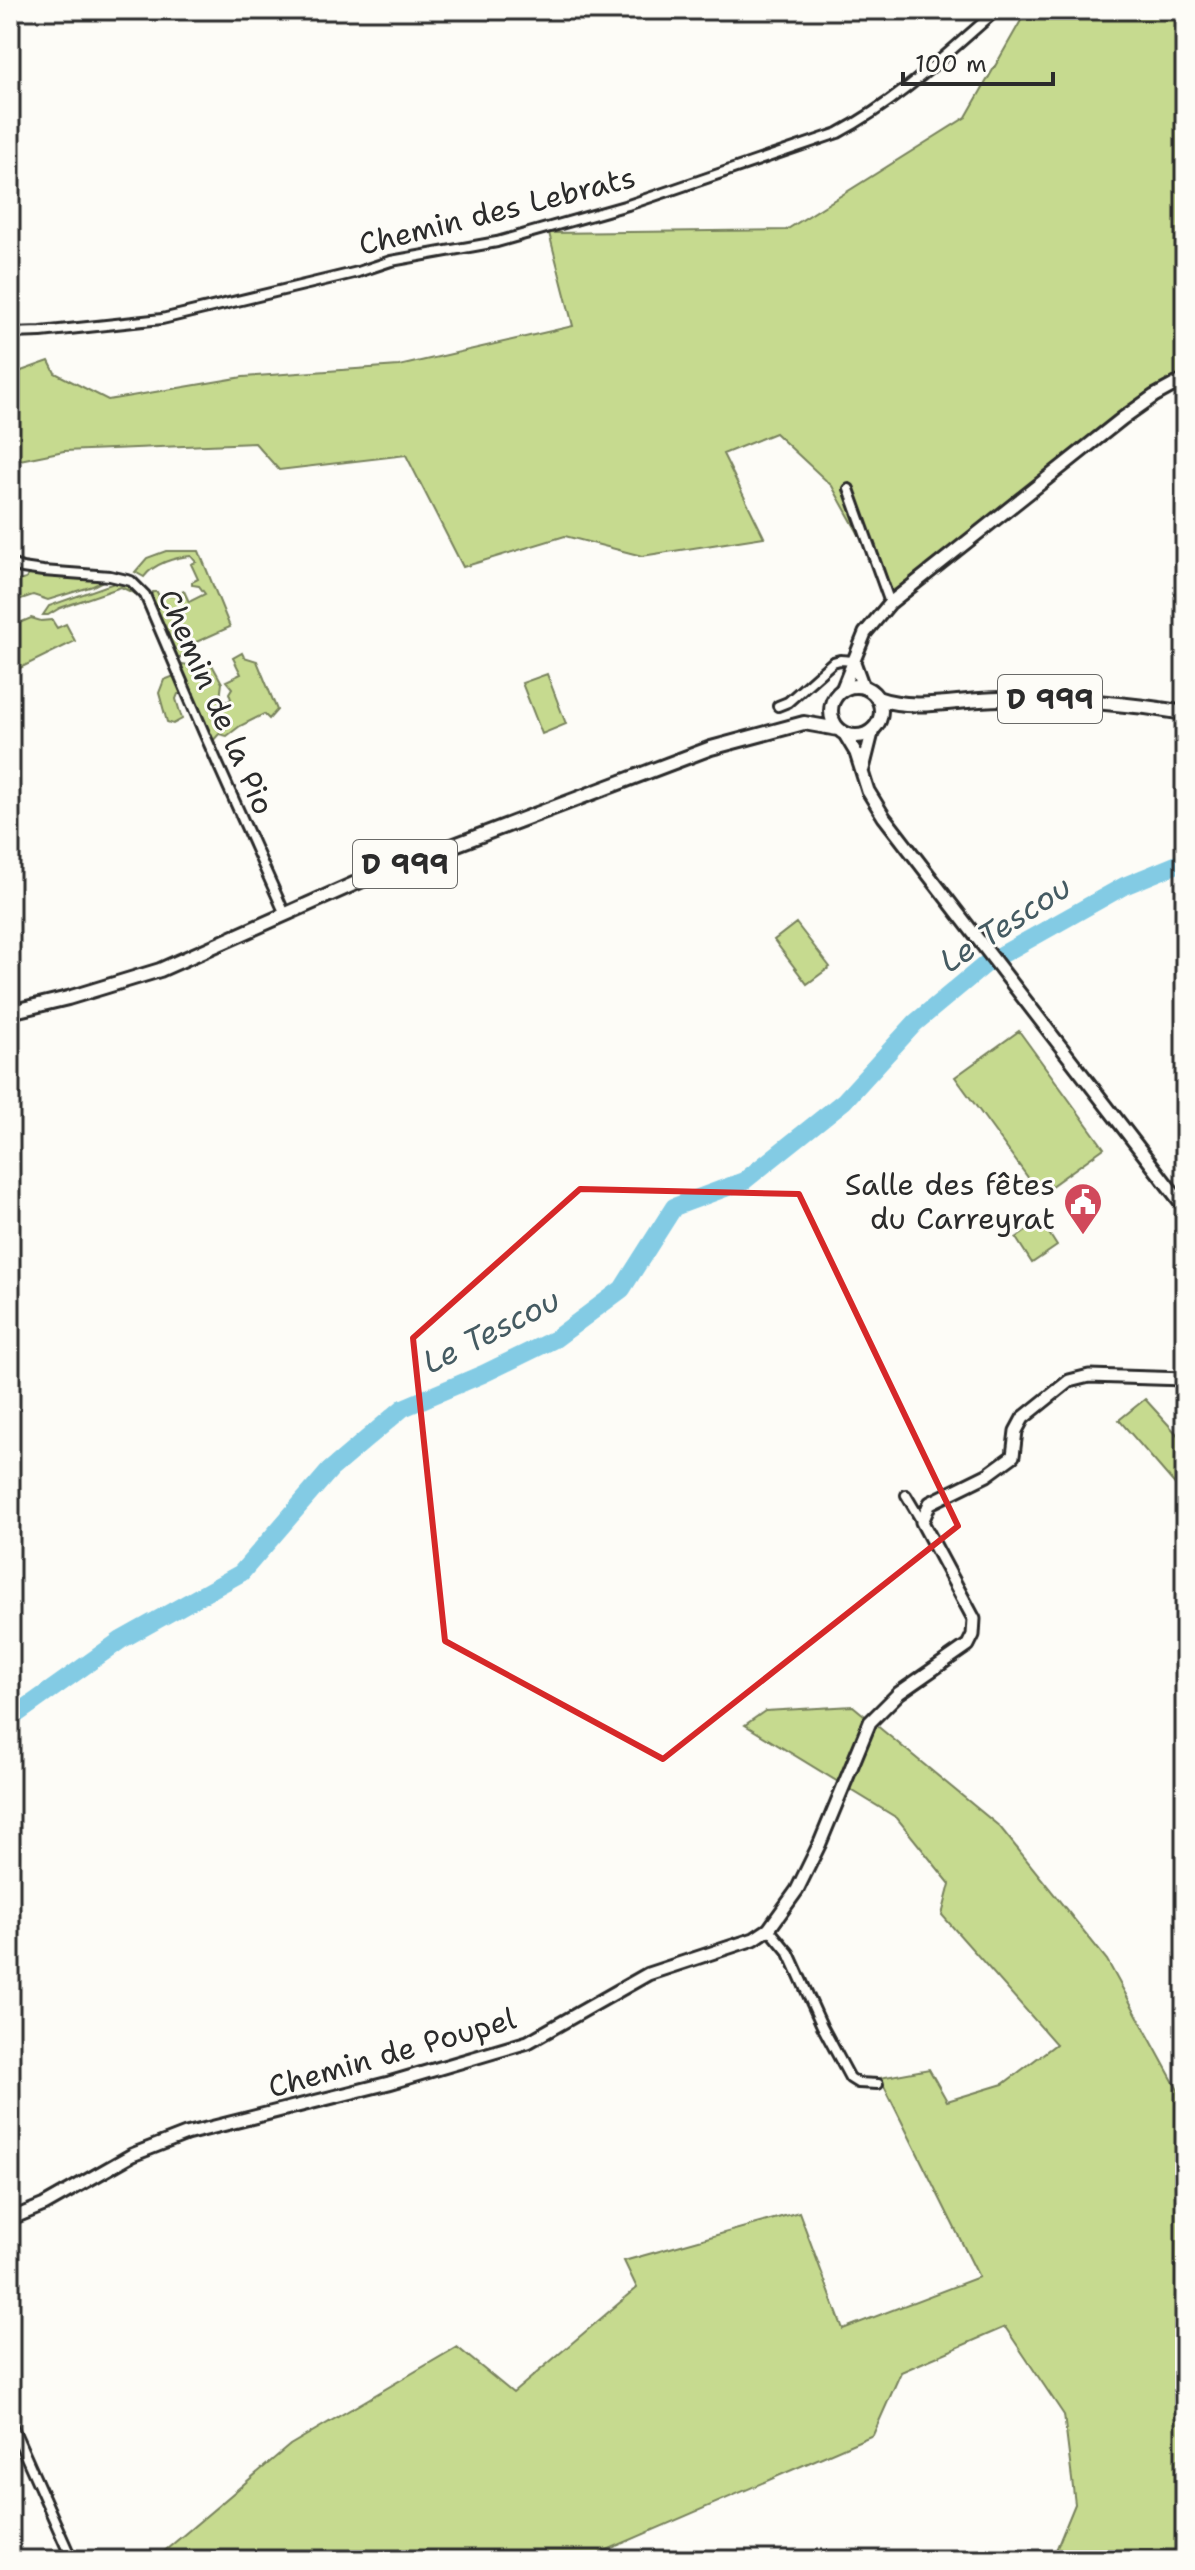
<svg xmlns="http://www.w3.org/2000/svg" width="1195" height="2570" viewBox="0 0 1195 2570" font-family="'Shantell Sans',sans-serif">
	<style>
		.green { fill: #c6da8f; stroke: #78825d; stroke-width: 2 }
		.lines { fill: none; stroke-linecap: round; stroke-linejoin: round }
		.river { stroke: #83cbe4; stroke-width: 18 }
		.street-casing { stroke: #2b2b2b; stroke-width: 14 }
		.secondary-casing { stroke: #2b2b2b; stroke-width: 17 }
		.primary-casing { stroke: #2b2b2b; stroke-width: 18 }
		.street { stroke: #fdfcf7; stroke-width: 8 }
		.secondary { stroke: #fdfcf7; stroke-width: 11 }
		.primary { stroke: #fdfcf7; stroke-width: 12 }
		.marked { fill: none; stroke: #d62828; stroke-width: 6; stroke-linejoin: round }
		.labels { text-anchor: middle; stroke-width: 6; stroke-linejoin: round; paint-order: stroke }
		.shield { fill: #fdfcf7; stroke: #6a6a68; stroke-width: 2 }
		.shield-label { font-size: 28px; font-weight: bold; fill: #2b2b2b }
		.street-label { font-size: 30px; fill: #2b2b2b; stroke: #fdfcf7 }
		.poi-label { font-size: 30px; fill: #2b2b2b; stroke: #fdfcf7; text-anchor: end }
		.water-label { font-size: 32px; font-style: italic; fill: #455b62; stroke: #fdfcf7 }
	</style>
	<rect width="100%" height="100%" fill="#fdfcf7"/>
	<filter id="ink" filterUnits="userSpaceOnUse"><feTurbulence type="fractalNoise" baseFrequency=".0125" numOctaves="2"/><feDisplacementMap in="SourceGraphic" scale="16" xChannelSelector="R" yChannelSelector="G"/><feConvolveMatrix kernelMatrix="1 2 1 2 8 2 1 2 1" color-interpolation-filters="sRGB"/></filter>
	<g filter="url(#ink)">
		<path class="green" d="M1027,10H1185V375L1149,394L892,594L832,486L775,433L723,454L764,537L642,556L565,536L463,567L406,455L279,470L255,443L64,451L10,462V375L49,361L55,373L108,400L243,377L399,366L573,326L549,233L786,230L966,117Z
			M166,551H199L230,627L185,647L184,654L178,659L158,618C158,609 149,605 150,596L153,592H157L160,598L165,594L171,596L184,591L189,602L205,594L199,586L192,585V582L198,579L191,564L196,562L191,556C175,557 153,564 144,577L135,572L147,558Z
			M29,573L103,579V581L93,586L48,600L33,595L15,601L10,600V583L26,579Z
			M117,582L131,586L137,593L135,594L121,587L60,608L48,615H43L49,606Z
			M31,618L41,621L52,620L57,628L66,624L75,641L10,673V627Z
			M242,653L244,657L257,661L277,710L269,719L264,714L240,726L227,736L219,734L211,743C202,738 188,719 190,707C191,702 194,698 194,693L190,690L178,694L176,699L182,719L173,724L167,722L159,693L164,680L177,675L183,664L204,668L211,663L222,683L220,699L227,702L231,699L229,693L232,688L226,681L241,674L233,658Z
			M547,674L566,724L542,734L522,683Z
			M796,923L830,967L807,984L774,940Z
			M1019,1031L1104,1148L1040,1194L955,1077Z
			M1041,1221L1057,1246L1032,1263L1016,1238Z
			M1145,1399L1185,1443V1496L1119,1420Z
			M853,1706L1000,1827L1107,1960L1185,2103V2560H1052L1075,2504L1064,2415L1005,2327L901,2372L873,2435L584,2560H154L290,2445L457,2347L513,2393L637,2288L624,2261L799,2212L843,2329L979,2277L880,2078L929,2069L947,2101L1003,2084L1056,2044L942,1915L950,1884L897,1818L745,1725L765,1711Z"/>
		<g class="lines">
			<path class="river" d="M10,1719L121,1640L241,1573L330,1470L403,1408L483,1374L555,1339L622,1289L674,1207L744,1181L844,1101L915,1023L987,963L1124,886L1185,861"/>
			<defs>
				<path id="street" d="M10,333L41,332L162,319L358,272L391,261L497,242L628,205L838,133C900,100 944,56 997,10
					M849,489L890,603
					M10,564L22,568L43,571L110,576L131,581L145,595L204,733L285,914
					M778,706L788,702L833,662L840,660L854,661
					M906,1495L922,1522
					M769,1929L789,1953L822,2026L850,2078L858,2083L878,2084
					M10,2421L72,2560"/>
				<path id="secondary" d="M854,662L863,687
					M842,690L865,633L890,603L1123,418L1154,396L1185,379
					M844,733L856,753L868,791L884,817L1185,1208
					M863,769L873,729
					M10,2219L44,2205L132,2155L186,2134L389,2083L528,2042L648,1974L754,1939L769,1929L797,1890L820,1843L870,1722L899,1693L968,1645L973,1635L974,1619L922,1522L930,1503L987,1475L1013,1456L1016,1431L1023,1418L1069,1381L1089,1376L1185,1379"/>
				<path id="primary" d="M831 711a25 25 0 1 1 50 0a25 25 0 1 1-50 0Z
					M877,698C915,712 960,699 1000,699C1062,698 1124,703 1185,713
					M10,1012L68,998L160,970L365,879L711,748L804,723L838,729"/>
			</defs>
			<use href="#street" class="street-casing"/>
			<use href="#secondary" class="secondary-casing"/>
			<use href="#primary" class="primary-casing"/>
			<use href="#street" class="street"/>
			<use href="#secondary" class="secondary"/>
			<use href="#primary" class="primary"/>
		</g>
	</g>
	<path class="marked" d="M580,1189L799,1194L958,1526L663,1759L445,1641L413,1338Z"/>
	<defs>
		<symbol id="civic-pin" viewBox="-11 -11 22 30"><path d="M0 17L-7.5 6A9.5 9.5 0 1 1 7.5 6Z" fill="#d1495b" stroke="#fdfcf7"/><path d="M-.6-6.5H3V-4.5H.6V-3L4-1V1h2V6H-6V1h2V-1L-.6-3ZM-1.2 2.5V6h2.4V2.5Z" fill="#fff"/></symbol>
	</defs>
	<g fill-rule="evenodd">
		<use href="#civic-pin" x="1061" y="1180" width="44" height="60"/>
	</g>
	<g class="labels">
		<g class="shield">
			<rect x="998" y="675" width="104" height="48" rx="6"/>
			<rect x="353" y="840" width="104" height="48" rx="6"/>
		</g>
		<g class="shield-label">
			<text x="1050" y="709">D 999</text>
			<text x="405" y="874">D 999</text>
		</g>
		<g class="street-label">
			<text transform="translate(497 211) rotate(-14)" y="10">Chemin des Lebrats</text>
			<text transform="translate(216 702) rotate(66)" y="10">Chemin de la Pio</text>
			<text transform="translate(392 2053) rotate(-16)" y="10">Chemin de Poupel</text>
		</g>
		<g class="poi-label">
			<text x="1055" y="1195">Salle des fêtes<tspan x="1055" dy="34">du Carreyrat</tspan></text>
		</g>
		<g class="water-label">
			<text transform="translate(1005 924) rotate(-33)" y="11">Le Tescou</text>
			<text transform="translate(491 1331) rotate(-27)" y="11">Le Tescou</text>
		</g>
	</g>
	<rect width="1195" height="2570" fill="none" stroke="#fdfcf7" stroke-width="40"/>
	<rect x="20" y="20" width="1155" height="2530" fill="none" stroke="#2b2b2b" stroke-width="3" filter="url(#ink)"/>
	<path d="M903 72v12h150v-12" fill="none" stroke="#2b2b2b" stroke-width="4"/>
	<text x="915" y="72" font-size="24" fill="#2b2b2b" stroke="#fdfcf7" stroke-width="6" paint-order="stroke">100 m</text>
</svg>
